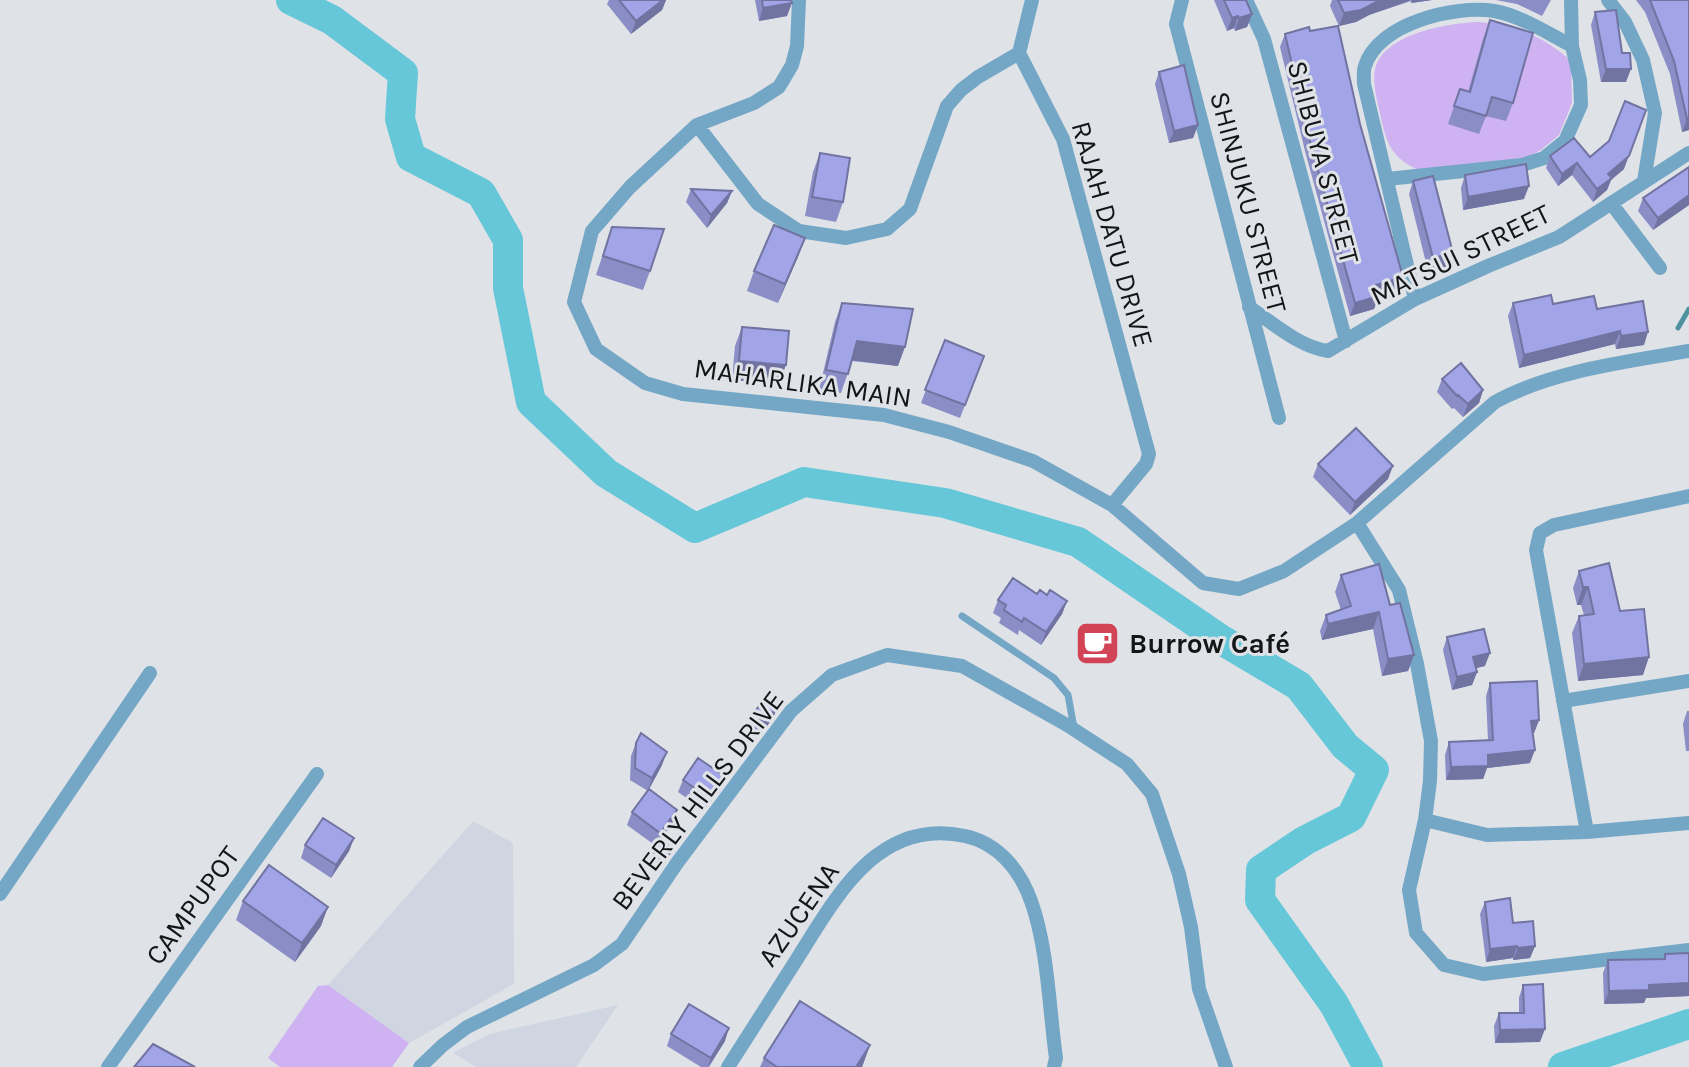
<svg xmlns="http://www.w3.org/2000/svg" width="1689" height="1067" viewBox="0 0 1689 1067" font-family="Karla,sans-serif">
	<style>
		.built { fill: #cfd6e2 }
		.green { fill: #cfb2f1 }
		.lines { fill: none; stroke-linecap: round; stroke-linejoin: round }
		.stream { stroke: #4d929e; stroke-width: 5 }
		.river { stroke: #65c7d8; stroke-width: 30 }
		.lane { stroke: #74a7c5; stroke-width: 7 }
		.street { stroke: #74a7c5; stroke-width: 14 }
		.wall { fill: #8a8dc6 }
		.shaded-wall { fill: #7173a1 }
		.building { fill: #a1a4e6; stroke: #7173a1; stroke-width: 2 }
		.labels { text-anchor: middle; stroke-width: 6; stroke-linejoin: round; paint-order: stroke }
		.street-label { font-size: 28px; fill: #141517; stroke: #dfe2e7 }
		.poi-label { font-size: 28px; font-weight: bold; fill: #141517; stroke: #dfe2e7; text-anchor: start }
	</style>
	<rect width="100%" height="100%" fill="#dfe2e7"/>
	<path class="built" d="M473,821L513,843L514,984L409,1043L328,985Z
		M618,1005L576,1067H476L453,1053L489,1034Z"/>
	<path class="green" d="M1475,22C1512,23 1544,36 1571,61L1572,103L1559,135L1541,150L1525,158L1418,170C1392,157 1387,145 1381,118C1378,103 1372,85 1375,69C1384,34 1445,24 1475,22Z
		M328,985L409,1043L392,1067H280L268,1058L318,986Z"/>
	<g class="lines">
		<path class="stream" d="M1678,328L1689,309"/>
		<path class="river" d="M291,0L332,20L403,73L400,119L411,157L481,193L508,240V288L531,402L606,473L695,528L804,482L945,503L1078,542L1220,639L1299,686L1345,746L1374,770L1351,817L1304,841L1261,870L1260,900L1334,1004L1368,1067
			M1563,1067L1689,1024"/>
		<path class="lane" d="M962,616L1054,678L1068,695L1074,728"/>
		<path class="street" d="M799,0L797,46L792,65L779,87L754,103L697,125L630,187L592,231L574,302L596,349L645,383L683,394L884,415L949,432L1033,461L1112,505L1203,583L1239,589L1284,571L1357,523L1495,402C1551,371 1626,362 1689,351
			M1182,0L1176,24L1279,418
			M1246,0L1264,39L1346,341
			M1608,0L1625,22L1643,60L1655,113L1644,181
			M1019,53L1032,0
			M697,125L758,204L799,231L846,238L887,229L910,209L947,106L961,90L978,77L1019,53L1063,139L1149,454L1146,464L1112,505
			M1387,179L1522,165L1544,158L1565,141L1581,105L1580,80L1572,46L1571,0
			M1611,203L1660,268
			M1415,299L1364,84C1364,78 1363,71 1365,66C1378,23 1455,5 1494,11C1522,16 1547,33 1572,46
			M1249,307C1273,323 1299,347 1328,351L1415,299L1488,266L1559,237L1689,153
			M1357,523L1399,590L1417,664L1431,741L1430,781L1425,820L1409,890L1416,933L1444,965L1483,974L1689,950
			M1563,701L1689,681
			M1425,820L1487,835L1587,832L1689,823
			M1587,832L1536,550L1540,533L1554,525L1689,496
			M0,894L150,673
			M108,1067L317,774
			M420,1067L443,1045L467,1027L594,965L622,944L677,863L791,711L832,675L887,655L962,666L1067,725L1127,764L1152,794L1179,874L1191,927L1199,989L1226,1067
			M728,1067C751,1031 774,995 797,959C836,897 878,817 965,836C998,843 1020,870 1031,901C1048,948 1049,1008 1056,1058L1054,1067"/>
	</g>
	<path class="wall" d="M609,0H666L662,10L631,34L607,4Z
		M755,0H791L787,16L759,21Z
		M1214,0H1246L1252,14L1247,27L1235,31L1234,28L1227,31Z
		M1332,0H1432L1411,3V1L1369,15L1356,22L1339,26L1330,6Z
		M1496,0H1551L1542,16L1517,4Z
		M1636,0H1689V130L1682,132L1670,74L1645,12Z
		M1595,12L1626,82H1601L1591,25Z
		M1490,20L1513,103L1506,121L1486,116L1479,134L1448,124L1460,89L1468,92L1483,39Z
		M1310,31L1360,124L1403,277L1398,290L1379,296L1374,309L1350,316L1305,151L1280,47L1285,34Z
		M1159,72L1198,125L1193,138L1169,143L1155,84Z
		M820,153L843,202L836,222L805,216L813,172Z
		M1550,156L1590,157L1624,169L1611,180L1607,190L1593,202L1572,175L1558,186L1546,168Z
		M1689,167V205L1653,230L1638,211L1643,198Z
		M1465,175L1524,199L1463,210L1461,188Z
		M1413,181L1453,253L1448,266L1428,271L1409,194Z
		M691,189L732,191L727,203L707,228L686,202Z
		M612,227L650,271L643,290L596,275Z
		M805,238L778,303L747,291L754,271Z
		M842,303L898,366L852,361L841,393L819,390L835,322Z
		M1513,303L1553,304L1597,309L1644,345L1616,349L1615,344L1519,368L1508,316Z
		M742,327L779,384L732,380L735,346Z
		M945,340L984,356L960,418L921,403Z
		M1442,379L1483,390L1479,403L1463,417L1454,408L1452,409L1437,392Z
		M1318,464L1388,479L1350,515L1313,477Z
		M1579,571L1620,611L1643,675L1578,681L1572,633L1579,616L1584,615L1581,605H1577L1573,588Z
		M1341,575L1390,605L1414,655L1408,671L1382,676L1373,629L1322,640L1320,631L1326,615L1341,610L1335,592Z
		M1037,594L1047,595L1067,601L1062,614L1041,645L1019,630L1018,635L999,623L1001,618L993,613L998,600Z
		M1447,637L1485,666L1476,668L1477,672L1472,685L1452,690L1443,650Z
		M1490,683L1539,720L1534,733H1533L1530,763L1487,768L1483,779L1446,780L1445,755L1449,742L1488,740L1486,696Z
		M1687,711H1689V751H1686L1683,724Z
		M753,714L774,716L760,736L748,727Z
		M636,743L662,765L649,789L673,823L656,846L627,825L632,812L648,791L630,780L631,756Z
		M724,776L720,789L704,810L678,792L683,780Z
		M354,838L349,851L331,878L301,858L305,845Z
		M652,852L670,855L662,868L650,859Z
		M243,901L321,926L295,962L236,920Z
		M1485,902L1513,923L1535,946L1530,958L1513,960V958L1486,962L1480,914Z
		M1689,953V996L1646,998L1644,1003L1604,1004L1603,973L1608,960L1663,959L1665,954Z
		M1523,985L1540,1042L1495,1043L1494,1026L1499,1013H1519V998Z
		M671,1034L725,1041L709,1067H701L667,1046Z
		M870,1045L862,1067H760L764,1058Z"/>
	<path class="shaded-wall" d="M663,0H666L662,10L631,34L636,21Z
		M1380,0H1411L1369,15L1356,22L1339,26L1344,13Z
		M1412,0H1432L1411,3Z
		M792,3L787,16L759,21L763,8Z
		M1252,14L1247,27L1235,31L1239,18Z
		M1238,16L1234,28L1227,31L1232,18Z
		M1606,69H1631L1626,82H1601Z
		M1646,110L1624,169L1611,180L1607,190L1593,202L1597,189L1608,174Z
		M1689,118V130L1682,132L1687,119Z
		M1198,125L1193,138L1169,143L1174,131Z
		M1577,163L1572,175L1558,186L1562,174Z
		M1529,186L1524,199L1463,210L1468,197Z
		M732,191L727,203L707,228L711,215Z
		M1689,195V205L1653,230L1658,218Z
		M805,238L798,257L778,303L785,284Z
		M1453,253L1448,266L1428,271L1433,258Z
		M1403,277L1398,290L1371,298L1376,285Z
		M1379,296L1374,309L1350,316L1355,303Z
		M1620,331L1615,344L1519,368L1524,355Z
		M1648,332L1644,345L1616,349L1621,336Z
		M857,341L905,347L898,366L850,360Z
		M739,361L786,365L779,384L732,380Z
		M1483,390L1479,403L1463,417L1468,404Z
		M1393,466L1388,479L1350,515L1355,502Z
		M1583,587H1588L1581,605H1577Z
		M1067,601L1062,614L1041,645L1046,632Z
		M1379,612L1373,629L1322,640L1328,624Z
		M1490,653L1485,666L1468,670L1473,657Z
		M1414,655L1408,671L1382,676L1388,659Z
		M1649,657L1643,675L1578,681L1584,664Z
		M1477,672L1472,685L1452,690L1457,677Z
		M779,704L774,716L760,736L764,723Z
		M1539,720L1534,733L1527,734L1531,721Z
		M1535,750L1530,763L1487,768L1483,779L1446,780L1451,767L1488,755Z
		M667,752L662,765L648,791L652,778Z
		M724,776L720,789L704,810L709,798Z
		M677,810L673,823L656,846L660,833Z
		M354,838L349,851L331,878L336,865Z
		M328,907L321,926L295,962L302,943Z
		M1517,946L1513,958L1486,962L1490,949Z
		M1535,946L1530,958L1513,960L1518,948Z
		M1689,983V996L1646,998L1644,1003L1604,1004L1609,991L1649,985Z
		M729,1028L725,1041L708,1067L711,1058Z
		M1545,1029L1540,1042L1495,1043L1500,1030Z
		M870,1045L862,1067H856Z"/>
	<path class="building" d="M619,0H663L636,21Z
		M762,0H791L792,3L763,8Z
		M1224,0H1246L1252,14L1239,18L1238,16L1232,18Z
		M1338,0H1380L1361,10L1344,13Z
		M1650,0H1689V118L1687,119L1674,61Z
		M1616,10L1622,53H1630L1631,69H1606L1595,12Z
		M1490,20L1533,33L1513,103L1492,97L1486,116L1454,106L1460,89L1470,92Z
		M1338,26L1360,124L1403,277L1376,285L1379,296L1355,303L1309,138L1285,34L1309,27L1310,31Z
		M1184,65L1198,125L1174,131L1159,72Z
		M1625,101L1646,110L1629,156L1608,174L1612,178L1597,189L1577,163L1562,174L1550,156L1574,138L1590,157L1609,141Z
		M820,153L850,158L843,202L812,197Z
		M1526,164L1529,186L1468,197L1465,175Z
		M1689,167V195L1658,218L1643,198Z
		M1433,176L1453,253L1433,258L1413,181Z
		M691,189L732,191L711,215Z
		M774,225L805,238L785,284L754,271Z
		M612,227L664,229L650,271L603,256Z
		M1551,295L1553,304L1594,296L1597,309L1643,301L1648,332L1621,336L1620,331L1524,355L1513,303Z
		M842,303L913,309L905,347L857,341L848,374L826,370Z
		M742,327L789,331L786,365L739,361Z
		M945,340L984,356L965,405L925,390Z
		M1461,363L1483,390L1468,404L1458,395L1457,396L1442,379Z
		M1356,428L1393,466L1355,502L1318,464Z
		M1609,563L1620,611L1644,609L1649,657L1584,664L1579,616L1594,614L1588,587H1583L1579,571Z
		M1379,564L1390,605L1400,603L1414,655L1388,659L1379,612L1328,624L1326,615L1351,606L1341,575Z
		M1013,578L1037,594L1040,590L1047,595L1050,590L1067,601L1046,632L1024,618L1022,622L1004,610L1006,605L998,600Z
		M1484,629L1490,653L1473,657L1477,672L1457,677L1447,637Z
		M1537,681L1539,720L1531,721L1535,750L1488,755V766L1451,767L1449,742L1493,740L1490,683Z
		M767,695L779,704L764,723L753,714Z
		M641,733L667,752L652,778L635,768L636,743Z
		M698,758L724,776L709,798L683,780Z
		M649,789L677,810L660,833L632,812Z
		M323,818L354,838L336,865L305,845Z
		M660,840L673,849L664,861L652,852Z
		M269,865L328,907L302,943L243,901Z
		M1510,898L1513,923L1533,921L1535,946L1518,948L1517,946L1490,949L1485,902Z
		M1689,953V983L1649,985V990L1609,991L1608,960L1665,959V954Z
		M1543,984L1545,1029L1500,1030L1499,1013H1524L1523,985Z
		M800,1001L870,1045L856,1067H777L764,1058Z
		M689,1004L729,1028L711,1058L671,1034Z
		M153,1044L195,1067H134Z"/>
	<defs>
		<symbol id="cafe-square" viewBox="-11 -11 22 22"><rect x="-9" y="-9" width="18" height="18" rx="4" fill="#d34356" stroke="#dfe2e7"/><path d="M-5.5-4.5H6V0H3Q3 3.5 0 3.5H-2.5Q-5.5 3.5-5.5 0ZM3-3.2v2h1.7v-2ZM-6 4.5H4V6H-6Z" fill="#fff"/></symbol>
	</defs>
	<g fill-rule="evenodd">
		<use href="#cafe-square" x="1072" y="618" width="51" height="51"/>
	</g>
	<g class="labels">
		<g class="street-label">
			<text transform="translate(1324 162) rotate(75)" y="10">SHIBUYA STREET</text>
			<text transform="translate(1249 202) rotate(75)" y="10">SHINJUKU STREET</text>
			<text transform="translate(1113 234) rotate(74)" y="10">RAJAH DATU DRIVE</text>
			<text transform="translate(1460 254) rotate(-26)" y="10">MATSUI STREET</text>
			<text transform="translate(803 382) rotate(8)" y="10">MAHARLIKA MAIN</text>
			<text transform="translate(697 800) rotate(-53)" y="10">BEVERLY HILLS DRIVE</text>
			<text transform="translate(192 905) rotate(-54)" y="10">CAMPUPOT</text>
			<text transform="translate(798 914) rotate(-55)" y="10">AZUCENA</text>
		</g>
		<g class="poi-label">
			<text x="1129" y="653">Burrow Café</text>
		</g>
	</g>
</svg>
